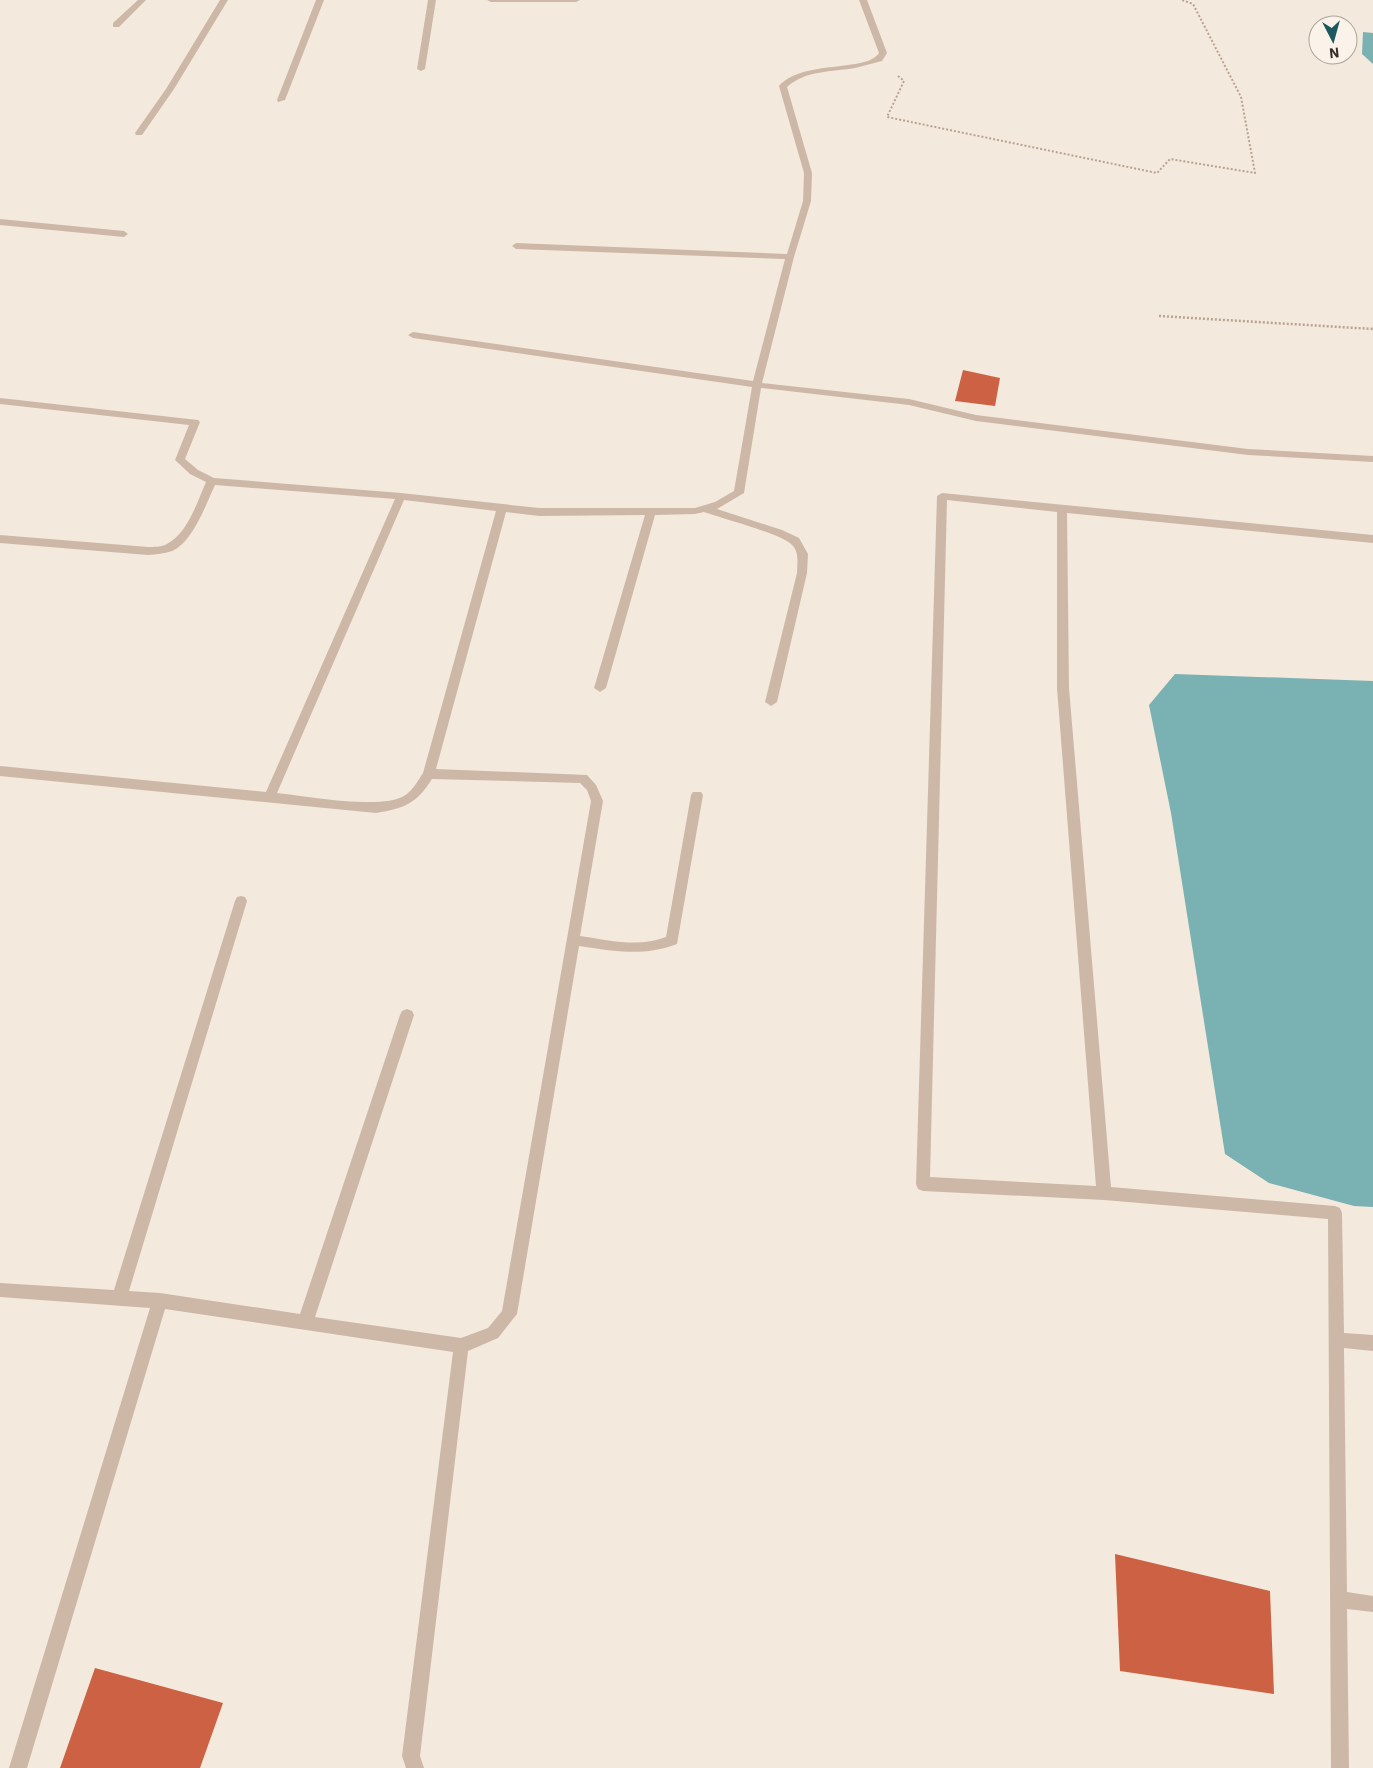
<svg xmlns="http://www.w3.org/2000/svg" width="1373" height="1768" viewBox="0 0 1373 1768" font-family="'IBM Plex Sans',sans-serif">
	<style>
		.water { fill: #7ab1b2 }
		.building { fill: #cc6243 }
		.lines { fill: none; stroke-linecap: round; stroke-linejoin: round }
		.path-far1 { stroke: #b9a292; stroke-width: 2; stroke-dasharray: 2 2; stroke-linecap: butt }
		.path { stroke: #b9a292; stroke-width: 2.5; stroke-dasharray: 2 2; stroke-linecap: butt }
		.street { fill: #cdb8a8; fill-rule: evenodd }
	</style>
	<rect width="100%" height="100%" fill="#f4e9dd"/>
	<path class="water" d="M1363,32L1373,33V64L1362,54Z
		M1175,674L1373,681V1207L1354,1206L1269,1183L1225,1154L1171,813L1149,705Z"/>
	<path class="building" d="M963,370L1000,378L995,406L955,401Z
		M1115,1554L1270,1591L1274,1694L1120,1671Z
		M95,1668L223,1703L200,1768H60Z"/>
	<g class="lines">
		<path class="path-far1" d="M898,76L904,81L887,117L1157,173L1170,159L1255,173L1241,97L1193,4L1182,0"/>
		<path class="path" d="M1159,316L1373,329"/>
		<path class="street" d="M138,0H146L119,27H113V23Z
			M220,0H228L174,89L142,135H136L135,133L166,89Z
			M316,0H324L285,100L278,102L277,100Z
			M428,0H436L425,69L421,71L417,69Z
			M487,0H580L576,2H491Z
			M859,0H867L887,53L882,61C873,63 864,66 855,68C832,72 806,70 787,87L812,173L811,201L794,257L762,383L909,399L976,415L1248,449L1373,456V462L1248,455L976,421L909,405L761,388L744,493L717,509L782,530L799,538L808,554L807,573L777,702L771,706L765,702L797,573C797,563 800,552 791,544C781,534 721,518 704,512L695,514L655,515L606,688L600,692L594,688L645,515L539,516L506,512L436,769L587,775L596,785L603,801L580,936C608,940 639,948 666,937L691,795L693,792H701L703,795L677,944C643,957 613,951 579,946L517,1314L498,1338L468,1351L420,1756L424,1768H406L402,1756L453,1352L165,1309L27,1768H9L150,1308L0,1297V1283L114,1290L235,901L237,897L241,896L245,897L247,901L129,1291L160,1293L300,1314L400,1015L402,1011L407,1009L412,1011L414,1015L315,1317L461,1338L488,1328L502,1311L591,801L587,790L580,783L432,779C416,804 405,808 376,813L0,776V766L266,792L395,499L215,485C206,504 193,542 172,551C164,554 156,554 148,555L0,543V535L148,547C154,547 162,547 167,544C188,533 197,502 206,482L190,474L175,460L189,425L0,404V398L198,420L200,422L185,459L198,470L214,478L401,493L539,508H695L715,502L734,491L752,387L413,338L408,335L413,332L753,381L785,259L516,249L512,246L516,243L787,254L803,201L804,173L779,86C803,59 866,73 879,53ZM404,500L496,511L423,773C418,781 412,791 404,796C381,810 305,796 277,793Z
			M0,219L124,231L128,234L124,237L0,225Z
			M942,493L1373,535V543L1067,513L1069,688L1111,1187L1335,1206L1340,1208L1342,1213L1344,1333L1373,1335V1351L1344,1348L1347,1592L1373,1596V1612L1347,1609L1349,1768H1331L1328,1219L1104,1200L923,1191L918,1189L916,1184L937,496ZM947,500L1057,512V688L1096,1186L930,1177Z"/>
	</g>
	<g transform="translate(1333 40) rotate(174)"><circle r="24" fill="#fbf3ea" stroke="#ada49d"/>
	<path d="M0-4L9 19L0 12L-9 19Z" fill="#1c5a5d"/>
	<text y="-8" font-size="14" font-weight="bold" text-anchor="middle" fill="#392d29">N</text>
	</g>
</svg>
